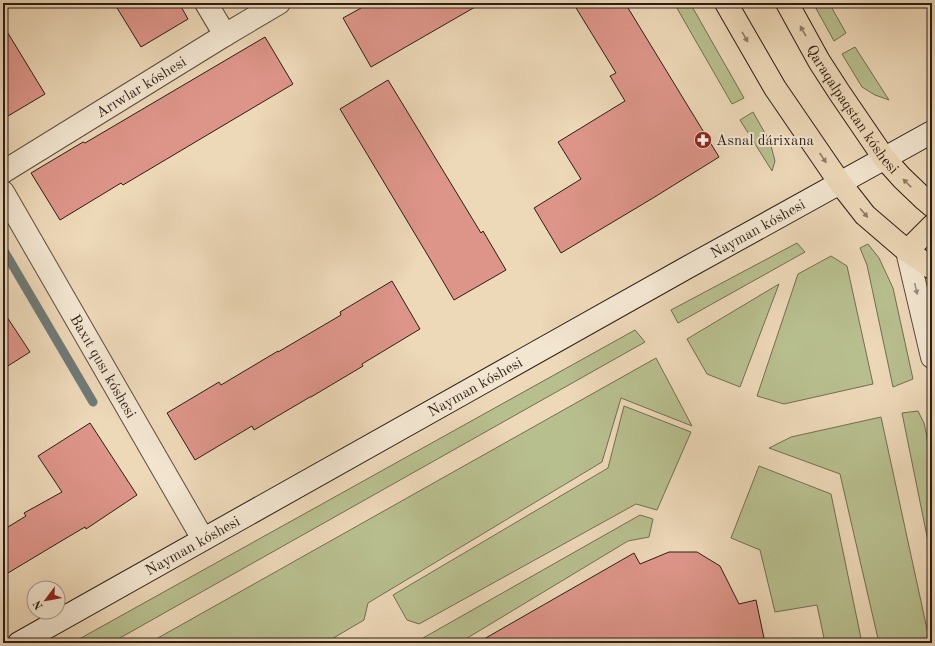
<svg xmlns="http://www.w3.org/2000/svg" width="935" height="646" viewBox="0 0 935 646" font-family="'Old Standard TT',serif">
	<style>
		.green { fill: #b8bf8f; stroke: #726e52 }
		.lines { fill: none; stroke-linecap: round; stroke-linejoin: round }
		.stream { stroke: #6f7a77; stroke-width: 9 }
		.building { fill: #dd9589; stroke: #2c1e16 }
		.minor-casing { stroke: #5c4c3e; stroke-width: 24 }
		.tertiary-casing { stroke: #5c4c3e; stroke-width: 24 }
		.secondary-casing { stroke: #2c1e16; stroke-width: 24 }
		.primary-casing { stroke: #2c1e16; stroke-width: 24 }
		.minor { stroke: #f3e6d1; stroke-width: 22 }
		.tertiary { stroke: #f3e6d1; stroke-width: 22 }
		.secondary { stroke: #f3e6d1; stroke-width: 22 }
		.primary { stroke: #edd8b8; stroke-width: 22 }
		.oneway { fill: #8c7b67 }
		.oneway2 { fill: #998c7d }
		.labels { text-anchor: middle; stroke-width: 4; stroke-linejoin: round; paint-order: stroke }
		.street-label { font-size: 15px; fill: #2c1e16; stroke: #f3e6d1 }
		.poi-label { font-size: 15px; fill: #2c1e16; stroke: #f3e6d1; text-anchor: start }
	</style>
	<rect width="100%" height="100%" fill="#edd8b8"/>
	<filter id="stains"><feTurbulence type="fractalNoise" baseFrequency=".005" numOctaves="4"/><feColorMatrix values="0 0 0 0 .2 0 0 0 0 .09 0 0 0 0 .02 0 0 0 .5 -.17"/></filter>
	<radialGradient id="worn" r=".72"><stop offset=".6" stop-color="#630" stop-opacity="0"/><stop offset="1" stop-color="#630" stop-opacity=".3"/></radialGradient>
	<path class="green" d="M674,3H690L744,98L732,104Z
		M813,3H829L846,33L834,41Z
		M855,47L889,100L875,95L862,87L842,54Z
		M753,112L770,142L775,161L772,171L740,120Z
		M797,243L805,252L678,323L671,310Z
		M868,244L879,258L893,288L913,379L893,387L867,265L860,248Z
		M831,256L847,266L873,384L784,404L757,396L798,274Z
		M779,284L740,387L707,374L687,339Z
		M635,330L645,342L111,643H72Z
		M656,358L692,426L621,398L602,462L368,603L364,620L325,643H149Z
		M624,406L691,432L657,510L636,504L419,624L407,620L393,595L608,468Z
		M918,411L924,423L932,460V561L902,413Z
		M881,417L930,643H879L840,474L769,448L791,437Z
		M759,466L831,494L862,643H825L817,605L775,612L760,550L731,538Z
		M640,515L653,519L649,537L628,541L459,643H422L423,638Z"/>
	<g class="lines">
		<path class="stream" d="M3,249L93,402"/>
	</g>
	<path class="building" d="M114,3H179L188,19L141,47Z
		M370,3H482L371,67L343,18Z
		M573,3H625L719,157L653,198L561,253L534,208L581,179L558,142L625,101L610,76L616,73Z
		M3,25L45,94L3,119Z
		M265,37L293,84L123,185L121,183L60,220L31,173L83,142L85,143Z
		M388,80L481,233L483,231L506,270L454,300L430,259L340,109Z
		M392,281L420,329L362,364L363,366L311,397H310L254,430L252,426L195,460L167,413L219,382L221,385L278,351V352L341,315L340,312Z
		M3,311L30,352L3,369Z
		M90,423L137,495L86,529L85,527L58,543L3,576V530L26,516L24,513L62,492L38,456Z
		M669,552H697L720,566L739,604L756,600L765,643H477L634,553L640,564Z"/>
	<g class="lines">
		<defs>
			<g id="minor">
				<path d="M206,3L225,35"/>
				<path id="s1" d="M3,172L225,35L279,3"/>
				<path id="s2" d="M3,192L203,539"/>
			</g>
			<path id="tertiary" d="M907,251L932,357"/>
			<g id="secondary">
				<path id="s3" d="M19,643L688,267L932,132"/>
			</g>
			<g id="primary">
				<path d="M726,3L775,88L840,183L865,215L907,251L932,268"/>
				<path id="s4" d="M787,3L819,61L839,92L884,158L902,178L925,200L932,206"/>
				<path d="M907,251L932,226"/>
			</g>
		</defs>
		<use href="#minor" class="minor-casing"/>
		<use href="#tertiary" class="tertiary-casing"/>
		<use href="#secondary" class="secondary-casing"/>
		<use href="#primary" class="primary-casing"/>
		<use href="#minor" class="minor"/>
		<use href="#tertiary" class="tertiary"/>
		<use href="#secondary" class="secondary"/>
		<use href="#primary" class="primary"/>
	</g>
	<defs><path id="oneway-solid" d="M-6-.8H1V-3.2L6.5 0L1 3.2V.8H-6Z"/></defs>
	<g class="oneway">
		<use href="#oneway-solid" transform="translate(803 31) rotate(-120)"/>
		<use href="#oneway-solid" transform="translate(745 37) rotate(60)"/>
		<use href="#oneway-solid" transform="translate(823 158) rotate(56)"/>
		<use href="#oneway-solid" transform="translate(907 183) rotate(-135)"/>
		<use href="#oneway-solid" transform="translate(864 213) rotate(49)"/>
	</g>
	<use class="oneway2" href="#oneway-solid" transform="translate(916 289) rotate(77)"/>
	<defs>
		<symbol id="pharmacy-disc" viewBox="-11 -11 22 22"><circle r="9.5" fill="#8f2418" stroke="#f3e6d1"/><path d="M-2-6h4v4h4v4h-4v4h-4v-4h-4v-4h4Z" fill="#fff"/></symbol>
	</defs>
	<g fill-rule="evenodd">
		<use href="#pharmacy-disc" x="693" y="130" width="20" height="20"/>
	</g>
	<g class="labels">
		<g class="street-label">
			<text dy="5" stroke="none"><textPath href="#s1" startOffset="162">Arıwlar kóshesi</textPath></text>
			<text dy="5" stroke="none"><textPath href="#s4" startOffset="125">Qaraqalpaqstan kóshesi</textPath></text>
			<text dy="5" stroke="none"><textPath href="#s3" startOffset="847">Nayman kóshesi</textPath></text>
			<text dy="5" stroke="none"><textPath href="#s2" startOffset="201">Baxıt qusı kóshesi</textPath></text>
			<text dy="5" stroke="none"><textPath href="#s3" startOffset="523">Nayman kóshesi</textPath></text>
			<text dy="5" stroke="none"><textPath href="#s3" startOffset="199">Nayman kóshesi</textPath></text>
		</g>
		<g class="poi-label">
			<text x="716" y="145">Asnal dárixana</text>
		</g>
	</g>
	<rect width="935" height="646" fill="none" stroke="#edd8b8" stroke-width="16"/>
	<rect x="4" y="4" width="927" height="638" fill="none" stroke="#2c1e16" stroke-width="2"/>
	<rect x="8" y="8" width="919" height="630" fill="none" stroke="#2c1e16"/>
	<g transform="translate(46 600) rotate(238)"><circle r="19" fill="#f3e6d1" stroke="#a39686"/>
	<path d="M0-3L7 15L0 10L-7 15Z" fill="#8f2418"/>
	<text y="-6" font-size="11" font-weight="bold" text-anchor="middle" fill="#2c1e16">N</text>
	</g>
	<rect width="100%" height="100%" filter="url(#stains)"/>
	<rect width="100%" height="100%" fill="url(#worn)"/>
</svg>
